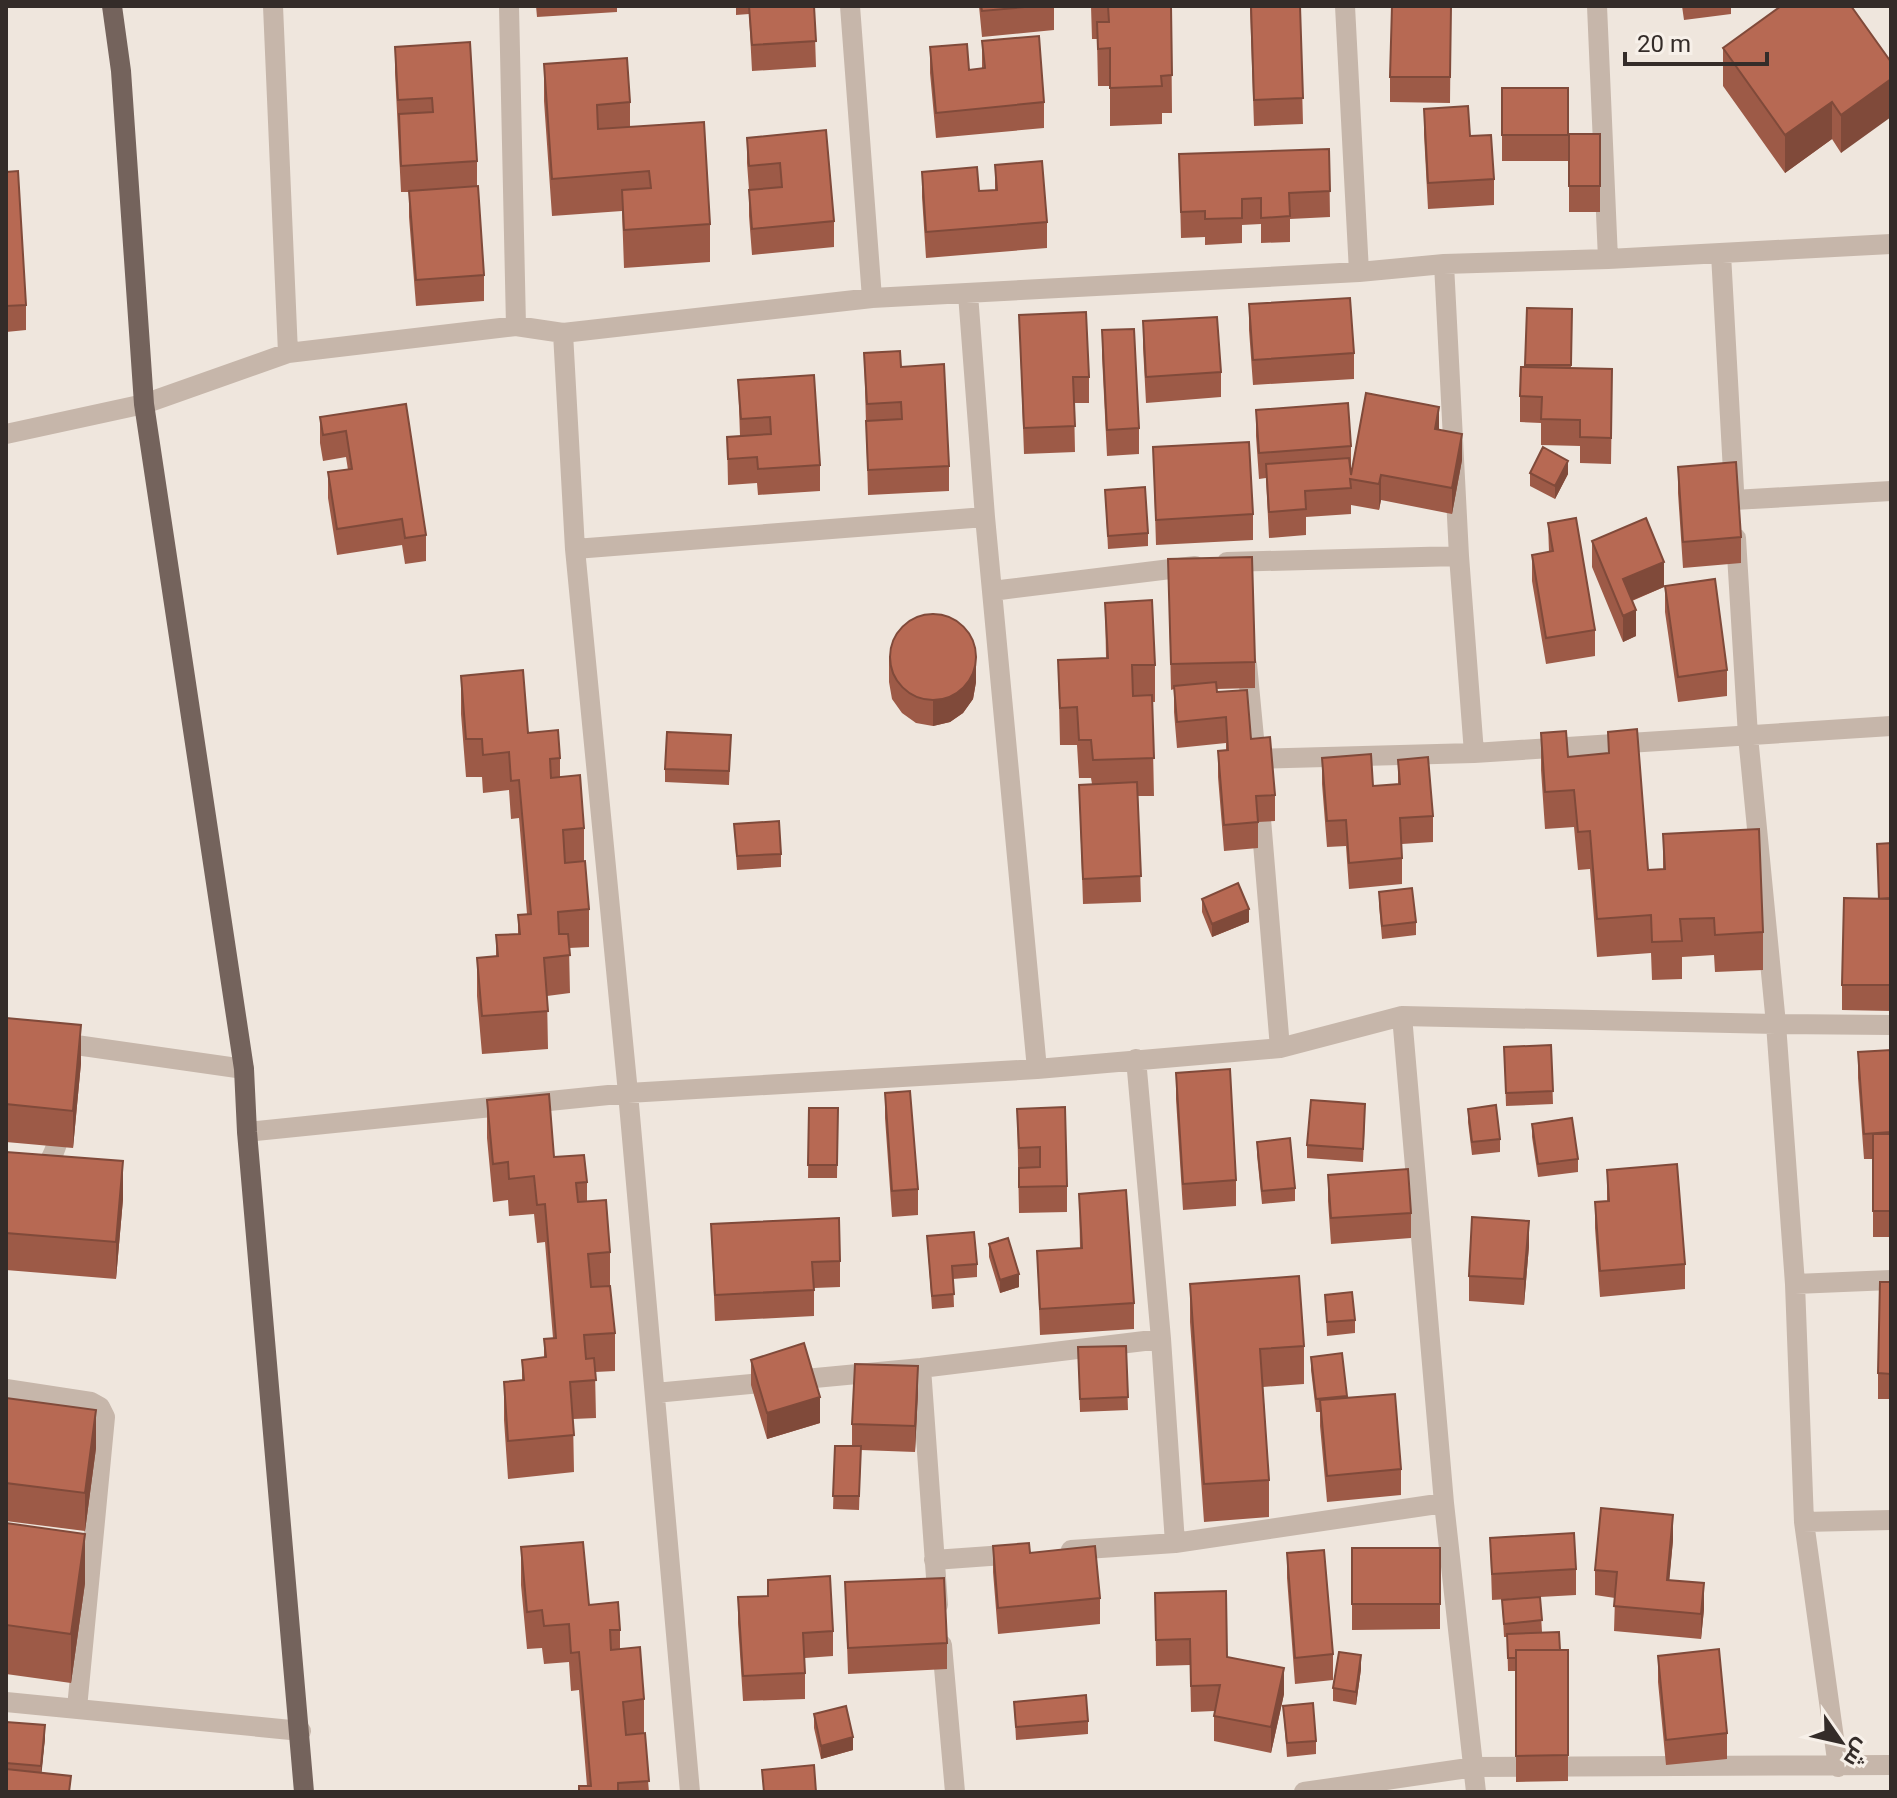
<svg xmlns="http://www.w3.org/2000/svg" width="1897" height="1798" viewBox="0 0 1897 1798" font-family="Roboto,Cairo,sans-serif">
	<style>
		.lines { fill: none; stroke-linecap: round; stroke-linejoin: round }
		.minor { stroke: #c6b6aa; stroke-width: 20 }
		.major { stroke: #74635c; stroke-width: 20 }
		.wall { fill: #9d5a47 }
		.shaded-wall { fill: #804a3a }
		.building { fill: #b76953; stroke: #804a3a; stroke-width: 2 }
	</style>
	<rect width="100%" height="100%" fill="#efe6dd"/>
	<g class="lines">
		<path class="minor" d="M273,6L288,353
			M509,6L516,326
			M850,6L872,298
			M1345,6L1359,272
			M1597,6L1608,259
			M1721,254L1734,490
			M1444,264L1459,556L1474,753
			M968,294L985,517L1037,1069
			M563,333L575,549L628,1093L690,1792
			M6,434L144,404L288,353L516,326L563,333L872,298L1359,272L1444,264L1608,259L1891,244
			M1734,500L1891,491
			M575,549L985,517
			M1227,562L1459,556
			M992,591L1195,566
			M1247,664L1256,759
			M1402,1016L1444,1503L1476,1792
			M6,1035L244,1069
			M1280,1048L1256,759L1474,753L1891,726
			M1136,1059L1161,1339L1175,1543
			M247,1132L628,1093L1037,1069L1280,1048L1402,1016L1776,1024L1748,736L1736,538
			M6,1174C48,1180 55,1158 62,1122
			M1795,1284L1891,1280
			M921,1368L938,1605
			M6,1389L91,1402L100,1407L105,1417L77,1708
			M655,1393L921,1368L1161,1339
			M1804,1522L1891,1520
			M1071,1550L1175,1543L1444,1503
			M934,1560L1019,1554
			M942,1645L955,1792
			M6,1702L301,1731
			M1838,1767L1804,1522L1795,1284L1776,1024L1891,1025
			M1304,1792L1475,1767L1891,1765"/>
		<path class="major" d="M112,6L121,71L144,404L244,1069L247,1132L304,1792"/>
	</g>
	<path class="wall" d="M536,6H617V12L537,17Z
		M736,6H814L816,67L752,71L749,14L736,15Z
		M979,6H1054V30L982,37Z
		M1091,6H1171L1172,113H1162V124L1110,126V86H1098L1097,39H1092Z
		M1250,6H1300L1303,124L1254,126Z
		M1451,6L1450,103L1390,102V77Z
		M1682,6H1731V14L1684,20Z
		M982,41L1044,102V128L936,138L930,73V47L969,70L982,69Z
		M395,47L477,161V186L484,275V301L416,306L409,217V192H401L395,72Z
		M1723,48L1891,62L1841,153L1832,139L1785,173L1723,86Z
		M544,64L630,102V127L710,224V262L624,268L622,211L552,216L544,101Z
		M1502,88H1568V161H1502Z
		M1424,109L1470,136L1494,179V205L1428,209L1424,134Z
		M826,130L834,221V247L752,255L749,216V190L747,163V138Z
		M1569,134H1600V212H1569Z
		M1329,149L1330,217L1290,219V242L1261,243V224L1242,225V243L1205,245V237L1181,238L1179,154Z
		M995,165L1047,222V248L926,258L922,197V172L979,191L995,190Z
		M6,172L26,305V330L6,332Z
		M1249,304L1354,353V379L1253,385L1249,330Z
		M1527,308L1572,309L1571,368L1612,394L1611,464L1580,463V446L1541,445V423L1520,422V396L1525,367Z
		M1019,315L1089,377V403H1074L1075,452L1024,454Z
		M1143,321L1221,372V397L1146,403L1143,347Z
		M1102,330L1139,428V454L1107,456L1102,356Z
		M864,353L949,466V491L868,495Z
		M738,380L820,465V491L758,495L757,483L728,485L727,437L740,436Z
		M406,404L426,535V561L405,564L402,545L337,555L328,498V472L348,470L346,457L323,461L320,443V417Z
		M1256,410L1351,446V475L1439,430L1462,460L1452,514L1381,500L1379,510L1351,505V514L1306,517V535L1269,538L1266,478L1259,479L1256,436Z
		M1153,447L1253,514V540L1156,545Z
		M1678,467L1741,537V563L1683,568L1678,493Z
		M1530,473L1568,474L1555,499L1530,486Z
		M1105,490L1148,533V546L1108,549Z
		M1548,523L1595,630V656L1546,664L1532,581V555L1549,552Z
		M1592,541L1664,587L1632,601L1636,636L1623,642L1592,567Z
		M1168,559L1255,662V688L1216,689L1217,692L1251,739L1275,795V821L1258,822V848L1224,851L1218,777V751L1226,750V743L1177,748L1174,712V689L1171,690Z
		M1665,586L1727,670V696L1678,702L1665,612Z
		M1105,603L1155,665V702H1152L1154,796H1138L1141,902L1083,904L1079,785L1092,784L1091,778H1079L1077,745H1060L1058,660L1106,658Z
		M889,657L976,682L973,699L963,713L950,722L933,726L916,723L902,713L892,699L889,682Z
		M461,676L528,733L560,758V777L584,828V862L589,909V947L569,948L570,993L547,996L548,1049L482,1054L477,996V958L496,957V935L518,934V915L527,914L519,818L511,819L509,790L483,793L482,777H466L461,714Z
		M1608,732L1648,870L1663,869V834L1763,932V970L1715,972L1714,955L1682,957V979L1652,980L1651,953L1597,957L1590,869L1578,870L1574,827L1545,829L1541,770V733L1568,757L1608,753Z
		M731,735L729,785L665,782V769Z
		M1322,758L1373,786L1398,784V760L1433,816V842L1402,844V884L1349,889L1346,846L1327,847L1322,784Z
		M734,824L781,854V867L737,870Z
		M1891,843V1011L1842,1010V985L1879,898Z
		M1379,892L1416,922V935L1382,939L1379,905Z
		M1202,899L1249,922L1212,937L1202,912Z
		M6,1018L81,1063L73,1148L6,1142Z
		M1551,1045L1553,1104L1506,1106L1504,1047Z
		M1891,1050V1237H1873V1159H1864L1858,1078V1052Z
		M1176,1073L1236,1180V1206L1183,1210L1176,1099Z
		M885,1093L918,1189V1215L892,1217L885,1118Z
		M487,1100L554,1157L587,1182V1202L610,1252V1286L615,1333V1371L595,1372L596,1418L573,1419L574,1472L508,1479L504,1420V1382L522,1380V1360L544,1358V1339L553,1338L545,1242L537,1243L534,1214L509,1216L508,1200L493,1202L487,1138Z
		M809,1108H838L837,1178H808Z
		M1017,1109L1067,1186V1212L1019,1213Z
		M1468,1109L1500,1139V1152L1472,1155L1468,1122Z
		M1365,1117L1363,1162L1307,1158V1145Z
		M1532,1124L1578,1159V1172L1538,1177L1532,1137Z
		M1257,1142L1295,1188V1201L1262,1204L1257,1155Z
		M6,1152L123,1199L116,1279L6,1270Z
		M1607,1170L1685,1264V1289L1600,1297L1595,1228V1202L1607,1201Z
		M1328,1175L1411,1213V1238L1331,1244L1328,1201Z
		M1079,1194L1134,1303V1329L1040,1335L1037,1251L1080,1248Z
		M711,1224L840,1261V1287L814,1288V1316L715,1321Z
		M927,1236L977,1264V1277L953,1279L954,1307L932,1309Z
		M989,1244L1019,1287L1000,1293L989,1257Z
		M1529,1246L1524,1305L1469,1301V1276Z
		M1891,1282V1399H1878V1373Z
		M1190,1284L1304,1346V1384L1263,1387L1269,1480V1517L1204,1522L1190,1322Z
		M1325,1295L1355,1320V1333L1327,1336Z
		M1126,1346L1128,1410L1080,1412L1078,1347Z
		M1342,1353L1347,1398L1401,1469V1495L1327,1502L1320,1426V1412H1316L1311,1370V1357Z
		M751,1360L820,1423L767,1439L751,1385Z
		M918,1392L915,1452L861,1450L859,1510L833,1509L835,1446H852V1424Z
		M6,1398L96,1448L85,1531L6,1521Z
		M6,1523L85,1583L71,1683L6,1674Z
		M1490,1538L1576,1569V1595L1540,1597L1542,1632L1560,1650H1568V1781L1516,1782V1671H1508L1507,1637H1504L1502,1600L1525,1598L1492,1600Z
		M1673,1540L1669,1580L1704,1609L1701,1639L1614,1631L1615,1598L1595,1595V1570Z
		M993,1546L1030,1553L1100,1598V1624L998,1634L993,1572Z
		M521,1547L620,1630V1649L644,1699V1733L649,1792H579L587,1786L579,1690L571,1691L569,1662L544,1664L542,1648L527,1649L521,1585Z
		M1352,1548H1440V1629L1352,1630Z
		M1287,1553L1333,1654V1680L1295,1684L1287,1578Z
		M768,1580L833,1631V1656L805,1658V1699L743,1701L738,1623V1597L768,1596Z
		M845,1582L947,1643V1669L848,1674Z
		M1155,1593L1227,1657L1284,1694L1271,1753L1214,1741V1711L1191,1712L1190,1665L1156,1666Z
		M1658,1656L1727,1733V1759L1666,1765L1658,1682Z
		M1361,1669L1356,1705L1333,1701V1688Z
		M1014,1702L1088,1721V1734L1016,1740Z
		M1283,1706L1316,1741V1754L1287,1757Z
		M814,1714L853,1750L821,1759L814,1728Z
		M6,1722L45,1738L41,1773L71,1792H6Z"/>
	<path class="shaded-wall" d="M1891,79V117L1841,153V115Z
		M1832,102V139L1785,173V135Z
		M1439,407V432L1435,429Z
		M1462,434V460L1452,514V488Z
		M1568,461V474L1555,499V486Z
		M1381,475V500L1379,510V484Z
		M1664,562V587L1623,604V579Z
		M1636,610V636L1623,642V616Z
		M976,657V682L973,699L963,713L950,722L933,726V700Z
		M1249,909V922L1212,937V924Z
		M81,1025V1063L73,1148V1111Z
		M123,1161V1199L116,1279V1242Z
		M1529,1221V1246L1524,1305V1279Z
		M1019,1274V1287L1000,1293V1280Z
		M918,1366V1392L915,1452V1426Z
		M820,1397V1423L767,1439V1413Z
		M96,1410V1448L85,1531V1493Z
		M1673,1515V1540L1667,1606V1580Z
		M85,1534V1583L71,1683V1634Z
		M1704,1583V1609L1701,1639V1614Z
		M1361,1655V1669L1356,1705V1692Z
		M1284,1668V1694L1271,1753V1727Z
		M45,1725V1738L41,1779V1766Z
		M853,1737V1750L821,1759V1746Z"/>
	<path class="building" d="M749,6H814L816,41L752,45Z
		M981,6H1036L982,11Z
		M1108,6H1171L1172,75L1161,76L1162,86L1110,88V48L1098,49L1097,22H1109Z
		M1251,6H1300L1303,98L1254,100Z
		M1392,6H1451L1450,77H1390Z
		M1781,6H1851L1891,62V79L1841,115L1832,102L1785,135L1723,48Z
		M1039,36L1044,102L936,113L930,47L967,44L969,70L985,68L982,41Z
		M470,42L477,161L401,166L399,114L433,112L432,98L398,100L395,47Z
		M627,58L630,102L597,105L598,129L704,122L710,224L624,230L622,190L651,188L649,171L552,179L544,64Z
		M1502,88H1568V135H1502Z
		M1468,106L1470,136L1491,135L1494,179L1428,183L1424,109Z
		M826,130L834,221L752,229L749,190L782,187L780,163L749,166L747,138Z
		M1569,134H1600V186H1569Z
		M1329,149L1330,191L1289,193L1290,216L1261,218V198L1242,199V218L1205,219V211L1181,212L1179,154Z
		M1042,161L1047,222L926,232L922,172L977,167L979,191L997,190L995,165Z
		M18,171L26,305L6,306V172Z
		M478,186L484,275L416,280L409,191Z
		M1350,298L1354,353L1253,360L1249,304Z
		M1527,308L1572,309L1571,365H1525Z
		M1086,312L1089,377H1073L1075,426L1024,428L1019,315Z
		M1217,317L1221,372L1146,377L1143,321Z
		M1134,329L1139,428L1107,430L1102,330Z
		M900,351L901,367L944,364L949,466L868,470L866,421L902,419L901,402L867,404L864,353Z
		M1521,367L1612,369L1611,438L1580,437V420L1541,419L1542,397L1520,396Z
		M814,375L820,465L758,469L757,457L728,459L727,437L771,434L770,417L741,419L738,380Z
		M1366,393L1439,407L1435,429L1462,434L1452,488L1381,475L1379,484L1350,479L1351,488L1305,491L1306,509L1269,512L1266,464L1349,458L1351,475Z
		M1348,403L1351,446L1259,453L1256,410Z
		M406,404L426,535L405,538L402,519L337,529L328,472L352,469L346,431L323,435L320,417Z
		M1249,442L1253,514L1156,520L1153,447Z
		M1543,447L1568,461L1555,486L1530,473Z
		M1736,462L1741,537L1683,542L1678,467Z
		M1145,487L1148,533L1108,536L1105,490Z
		M1576,518L1595,630L1546,638L1532,555L1553,551L1548,523Z
		M1646,518L1664,562L1623,579L1636,610L1623,616L1592,541Z
		M1252,557L1255,662L1171,664L1168,559Z
		M1715,579L1727,670L1678,677L1665,586Z
		M1152,600L1155,665H1132L1133,696L1152,695L1154,758L1093,760L1091,740H1079L1077,707L1060,708L1058,660L1108,658L1105,603Z
		M890 657a43 43 0 1 1 86 0a43 43 0 1 1-86 0Z
		M523,670L528,733L558,730L560,758L550,759L551,778L580,775L584,828L563,830L565,863L585,861L589,909L558,912L559,934H568L570,955L544,958L548,1011L482,1016L477,958L498,956L496,935L520,934L518,915L531,914L519,780L511,781L509,752L483,755L482,739H466L461,676Z
		M1216,682L1217,692L1247,690L1251,739L1270,737L1275,795L1256,796L1258,822L1224,825L1218,751L1228,750L1226,717L1177,722L1174,686Z
		M1637,729L1648,870L1665,869L1663,834L1759,829L1763,932L1715,935L1714,918L1680,919L1682,941L1652,942L1651,915L1597,919L1590,831L1578,832L1574,790L1545,792L1541,733L1566,731L1568,757L1609,753L1608,732Z
		M667,732L731,735L729,771L665,769Z
		M1371,754L1373,786L1400,784L1398,760L1428,757L1433,816L1400,818L1402,858L1349,863L1346,820L1327,821L1322,758Z
		M1137,782L1141,876L1083,879L1079,785Z
		M779,821L781,854L737,856L734,824Z
		M1891,843V898L1879,899L1877,844Z
		M1238,883L1249,909L1212,924L1202,899Z
		M1412,888L1416,922L1382,926L1379,892Z
		M1844,898L1891,899V985H1842Z
		M6,1018L81,1025L73,1111L6,1104Z
		M1551,1045L1553,1091L1506,1093L1504,1047Z
		M1891,1050V1132L1864,1134L1858,1052Z
		M1230,1069L1236,1180L1183,1184L1176,1073Z
		M910,1091L918,1189L892,1191L885,1093Z
		M549,1094L554,1157L584,1155L587,1182L576,1183L578,1202L606,1200L610,1252L588,1254L591,1287L610,1286L615,1333L584,1335L586,1359L594,1358L596,1380L570,1382L574,1435L508,1441L504,1382L524,1380L522,1360L546,1357L544,1339L556,1338L545,1204L537,1205L534,1176L509,1179L508,1162L493,1164L487,1100Z
		M1311,1100L1365,1104L1363,1149L1307,1145Z
		M1496,1105L1500,1139L1472,1142L1468,1109Z
		M1065,1107L1067,1186L1019,1187V1168L1040,1167V1147L1019,1148L1017,1109Z
		M809,1108H838L837,1165H808Z
		M1572,1118L1578,1159L1538,1164L1532,1124Z
		M1873,1134H1891V1211H1873Z
		M1290,1138L1295,1188L1262,1191L1257,1142Z
		M6,1152L123,1161L116,1242L6,1233Z
		M1677,1164L1685,1264L1600,1271L1595,1202L1609,1201L1607,1170Z
		M1408,1169L1411,1213L1331,1218L1328,1175Z
		M1126,1190L1134,1303L1040,1309L1037,1251L1082,1248L1079,1194Z
		M1472,1217L1529,1221L1524,1279L1469,1276Z
		M839,1218L840,1261L812,1262L814,1290L715,1295L711,1224Z
		M974,1232L977,1264L952,1266L954,1294L932,1296L927,1236Z
		M1008,1238L1019,1274L1000,1280L989,1244Z
		M1299,1276L1304,1346L1260,1349L1269,1480L1204,1484L1190,1284Z
		M1880,1282H1891V1374L1878,1373Z
		M1352,1292L1355,1320L1327,1322L1325,1295Z
		M804,1343L820,1397L767,1413L751,1360Z
		M1126,1346L1128,1397L1080,1399L1078,1347Z
		M1342,1353L1347,1396L1316,1399L1311,1357Z
		M855,1364L918,1366L915,1426L852,1424Z
		M1395,1394L1401,1469L1327,1476L1320,1400Z
		M6,1398L96,1410L85,1493L6,1483Z
		M835,1446H861L859,1496H833Z
		M1601,1508L1673,1515L1667,1580L1704,1583L1701,1614L1614,1606L1617,1572L1595,1570Z
		M6,1523L85,1534L71,1634L6,1625Z
		M1574,1533L1576,1569L1492,1574L1490,1538Z
		M583,1542L589,1605L618,1602L620,1630H610L611,1650L640,1647L644,1699L623,1702L626,1735L645,1733L649,1781L618,1783V1792H579V1786H591L579,1652L571,1653L569,1624L544,1626L542,1610L527,1612L521,1547Z
		M1029,1543L1030,1553L1095,1546L1100,1598L998,1608L993,1546Z
		M1352,1548H1440V1604H1352Z
		M1324,1550L1333,1654L1295,1658L1287,1553Z
		M830,1576L833,1631L803,1633L805,1673L743,1676L738,1597L768,1596V1580Z
		M944,1578L947,1643L848,1648L845,1582Z
		M1226,1591L1227,1657L1284,1668L1271,1727L1214,1716L1220,1685L1191,1686L1190,1639L1156,1640L1155,1593Z
		M1540,1597L1542,1620L1504,1624L1502,1600Z
		M1559,1632L1560,1650H1516V1658H1508L1507,1634Z
		M1719,1649L1727,1733L1666,1740L1658,1656Z
		M1516,1650H1568V1755L1516,1756Z
		M1339,1652L1361,1655L1356,1692L1333,1688Z
		M1086,1695L1088,1721L1016,1727L1014,1702Z
		M1313,1703L1316,1741L1287,1743L1283,1706Z
		M846,1706L853,1737L821,1746L814,1714Z
		M6,1722L45,1725L41,1766L6,1763Z
		M814,1765L816,1792H764L762,1770Z
		M6,1769L71,1776L69,1792H6Z"/>
	<rect width="1897" height="1798" fill="none" stroke="#342c29" stroke-width="16"/>
	<g transform="translate(1841 1742) rotate(124)" stroke="#f7f0e9" stroke-width="6" paint-order="stroke">
	<path d="M0-6L14 30L0 20L-14 30Z" fill="#342c29"/>
	<text y="-12" font-size="22" font-weight="bold" text-anchor="middle" fill="#342c29">ش</text>
	</g>
	<path d="M1625 52v12h142v-12" fill="none" stroke="#342c29" stroke-width="4"/>
	<text x="1637" y="52" font-size="24" fill="#342c29" stroke="#f7f0e9" stroke-width="6" paint-order="stroke">20 m</text>
</svg>
